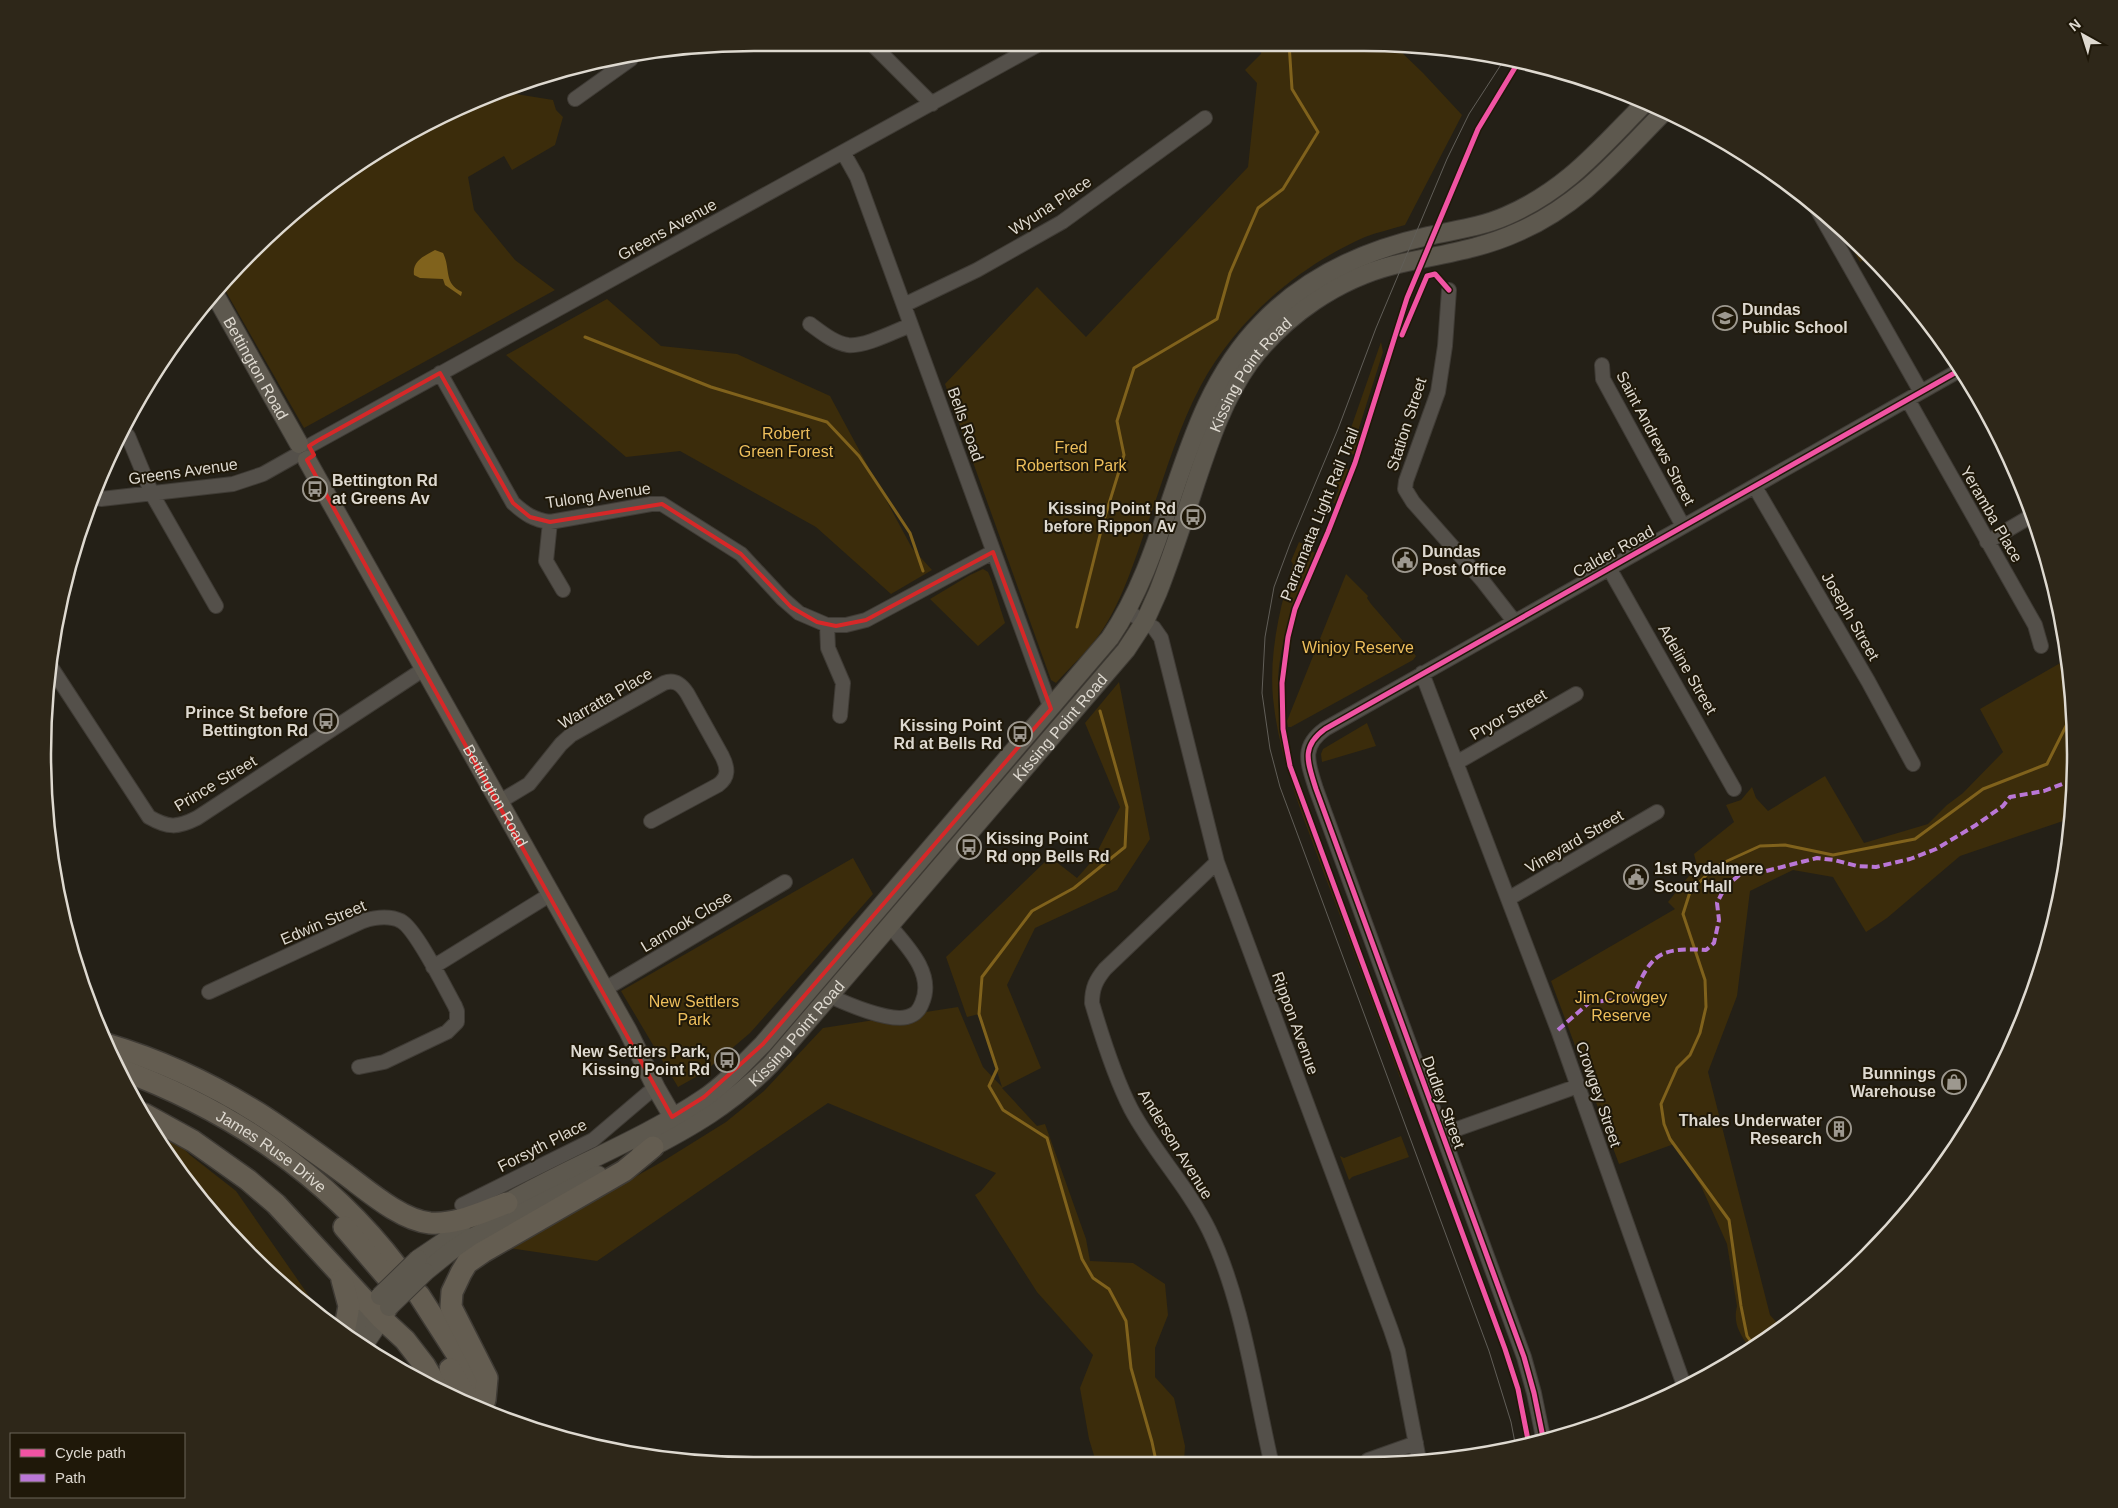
<svg xmlns="http://www.w3.org/2000/svg" width="2118" height="1508" viewBox="0 0 2118 1508" font-family="Arial,sans-serif">
	<style>
		.green { fill: #3b2c0b }
		.water { fill: #80621c }
		.lines { fill: none; stroke-linecap: round; stroke-linejoin: round }
		.stream { stroke: #80621c; stroke-width: 3 }
		.minor-casing { stroke: #3f3b35; stroke-width: 16 }
		.major-casing { stroke: #3f3b35; stroke-width: 20 }
		.highway-casing { stroke: #3f3b35; stroke-width: 24 }
		.minor { stroke: #54504a; stroke-width: 14 }
		.major { stroke: #5d584e; stroke-width: 18 }
		.highway { stroke: #645d51; stroke-width: 21 }
		.tram { stroke: #615e58; stroke-width: 1 }
		.major-bridge-casing { stroke: #3f3b35; stroke-width: 20; stroke-linecap: butt }
		.major-bridge { stroke: #5d584e; stroke-width: 18 }
		.quiet { stroke: #ba77d6; stroke-width: 4; stroke-dasharray: 8 4; stroke-linecap: butt }
		.cycleway-casing { stroke: #1f1809; stroke-width: 8 }
		.cycleway { stroke: #f153a3; stroke-width: 5 }
		.marked { fill: none; stroke: #d62828; stroke-width: 4; stroke-linejoin: round }
		.labels { text-anchor: middle; stroke-width: 4; stroke-linejoin: round; paint-order: stroke }
		.street-label { font-size: 16px; fill: #ded9d0; stroke: #1f1809 }
		.poi-label { font-size: 16px; font-weight: bold; fill: #ded9d0; stroke: #1f1809; text-anchor: end }
		.park-label { font-size: 16px; fill: #eebf5c; stroke: #1f1809 }
		.rim { fill: none; stroke: #ded9d0; stroke-width: 2.5 }
	</style>
	<rect width="100%" height="100%" fill="#242017"/>
	<path class="green" d="M1262,43H1364L1394,45L1423,73L1462,115L1405,225C1392,229 1378,232 1365,237C1297,267 1236,320 1200,387C1179,427 1166,471 1151,514C1136,555 1124,599 1099,635C1087,652 1070,667 1056,683L1051,680L945,384L1037,287L1086,337L1248,167L1257,83L1245,70L1261,54Z
		M498,91L553,100L556,110L563,117L555,145L512,170L504,156L468,177L474,210L515,260L555,290L304,428L221,283L359,162L481,97Z
		M1838,224L1870,256L1860,262Z
		M607,299L661,346L737,354L830,396L912,548L932,570L891,594L816,527L680,451L626,457L506,355Z
		M1381,342L1383,352L1358,431L1362,433L1355,455L1347,453L1350,444L1347,443L1343,455L1339,453L1352,425Z
		M1338,464L1349,470L1337,504L1333,503L1339,489L1329,486Z
		M1299,542L1305,545L1304,548L1316,553C1297,597 1277,643 1278,691C1279,755 1306,814 1328,873C1352,938 1376,1004 1400,1069L1398,1070L1410,1095L1407,1097C1380,1023 1353,949 1325,876C1304,818 1279,760 1273,698C1269,653 1280,606 1293,564L1291,561Z
		M983,569L988,572L991,579L1005,623L978,646L930,599L970,575Z
		M1346,574L1368,596L1367,598L1371,604L1416,656L1413,660L1291,727H1288L1287,721Z
		M2069,658L2074,801L2070,823L2066,820L1960,856L1887,918L1866,932L1833,877L1793,870L1750,891L1737,996L1708,1072L1770,1315L1779,1325L1748,1346C1739,1332 1733,1323 1737,1306L1727,1244L1701,1186L1674,1144L1619,1164L1551,981L1675,909L1668,902L1697,866L1694,854L1734,822L1726,805L1741,800L1752,787L1756,798L1768,811L1825,776L1864,843L1928,824L1947,805L1963,793L2003,752L1980,709Z
		M1119,682L1150,839L1117,890L1035,928L1007,985L1041,1068L1002,1088L1037,1126L1045,1124L1086,1239L1090,1261L1133,1263L1165,1284L1168,1315L1155,1348V1377L1174,1398L1185,1446L1184,1461L1096,1462L1089,1439L1080,1388L1093,1355L1037,1292L975,1195L981,1191L996,1173L828,1103L597,1261L509,1248L665,1160L726,1122L764,1091L823,1028L958,1007L983,1067L1002,1087L979,1014L967,1017L946,957L1050,857L1077,878L1093,860L1120,807L1085,723Z
		M1367,723L1376,746L1322,762L1321,754L1323,749Z
		M853,858L873,894L750,1033L703,1073L678,1087L621,991Z
		M150,1127L171,1136L190,1155L236,1191L327,1322L219,1223L162,1149Z
		M1401,1136L1409,1157L1352,1177L1349,1180L1340,1156L1344,1158Z"/>
	<path class="water" d="M435,250L443,253C451,269 443,283 462,292L461,296L445,285L443,279L420,278L414,275C412,261 424,256 435,250Z"/>
	<g class="lines">
		<path class="stream" d="M585,337L711,387L827,422L859,456L910,533L923,571
			M1077,627L1103,523L1124,455L1117,421L1134,368L1217,319L1230,273L1258,208L1283,189L1318,132L1292,89L1289,43
			M1100,711L1127,807L1125,847L1074,888L1032,911L982,977L979,1014L997,1069L989,1086L1003,1110L1047,1138L1082,1259L1093,1278L1109,1289L1126,1321L1131,1368L1152,1442L1156,1461
			M1752,1343L1747,1336L1741,1306L1729,1220L1670,1139L1664,1124L1661,1104L1677,1068L1690,1055L1700,1033L1706,1007L1705,980L1683,914L1690,892L1714,867L1760,846L1785,845L1833,855L1915,839L1983,789L2047,764L2071,716"/>
		<defs>
			<path id="minor" d="M871,43L932,104
				M575,99L631,59
				M843,152L857,177L1051,709
				M1816,207L1921,392
				M1449,290L1445,346L1438,392L1406,481L1405,489L1413,502L1482,580L1514,621
				M904,305L977,270L1062,222L1205,118
				M810,324C821,332 834,343 848,345C865,347 895,331 911,325
				M1602,365L1603,379L1683,526
				M440,373L513,503C525,514 534,520 550,522L651,504H662L741,554L783,599L799,613L827,625H846L866,620L993,552
				M1908,400L2035,625L2041,646
				M128,436L152,494L216,606
				M309,446L1041,43
				M1755,487L1868,681L1913,764
				M101,499L233,484L263,474L295,456
				M550,522L546,561L563,590
				M1987,542L2033,515
				M1609,568L1734,789
				M1127,611L1154,628L1161,638L1217,862L1391,1330L1398,1351L1419,1460
				M827,625L828,648L843,683L840,716
				M49,664L149,817C168,828 177,828 197,818L424,669
				M1422,673L1558,1030L1685,1388
				M1456,763L1576,694
				M499,802L529,784L561,744L571,735L664,683C674,679 681,684 687,693L722,756C728,768 729,777 718,785L651,821
				M1217,862L1105,969C1096,980 1092,988 1092,1003C1102,1037 1115,1078 1131,1109C1154,1152 1188,1187 1209,1230C1242,1298 1254,1387 1271,1461
				M1508,899L1657,812
				M433,967L551,894
				M605,989L785,882
				M209,992L363,921C376,917 389,915 401,921C416,929 445,988 455,1006L457,1011V1022L447,1032L384,1062L359,1067
				M830,996C847,1004 889,1022 907,1017C915,1015 919,1011 922,1003C935,974 907,946 890,926
				M1443,1134L1578,1086
				M462,1205L593,1140L647,1094L656,1088
				M1544,1442L1534,1393L1524,1357L1316,789C1308,763 1300,747 1325,729L1960,370
				M1368,1460L1416,1443"/>
			<g id="major">
				<path id="s1" d="M214,293L299,444"/>
				<path id="s2" d="M307,460L628,1031L656,1088L678,1126"/>
				<path id="s3" d="M641,1153C690,1128 732,1104 771,1064L1126,650L1145,621L1158,592C1172,556 1184,519 1196,482C1210,440 1224,398 1250,362C1285,315 1338,279 1394,265C1436,255 1479,250 1518,232C1582,204 1618,158 1665,111"/>
				<path d="M496,1209C563,1169 639,1142 704,1098C726,1083 744,1063 763,1044L1110,638C1176,541 1177,409 1262,323C1307,276 1365,250 1428,236C1455,230 1481,227 1506,216C1568,189 1600,148 1646,102"/>
				<path d="M418,1259L461,1230"/>
				<path d="M425,1272L451,1251L469,1239L598,1175"/>
				<path d="M351,1337L378,1298"/>
				<path d="M364,1345L389,1308"/>
			</g>
			<g id="highway">
				<path d="M106,1044C160,1060 210,1083 258,1113C288,1132 316,1153 345,1174C368,1191 401,1220 430,1223C457,1225 482,1212 507,1203"/>
				<path id="s4" d="M119,1069C229,1109 327,1175 398,1268"/>
				<path d="M144,1114L193,1141L248,1180L276,1204L381,1318L405,1340L425,1366L441,1393"/>
				<path d="M344,1227L386,1276"/>
				<path d="M342,1280L349,1306L344,1333"/>
				<path d="M419,1295L476,1384"/>
				<path d="M450,1369L470,1404"/>
				<path d="M485,1400L487,1378L451,1307L452,1292L461,1273L467,1263L483,1252L624,1171L653,1147"/>
			</g>
		</defs>
		<use href="#minor" class="minor-casing"/>
		<use href="#major" class="major-casing"/>
		<use href="#highway" class="highway-casing"/>
		<use href="#minor" class="minor"/>
		<use href="#major" class="major"/>
		<use href="#highway" class="highway"/>
		<path class="tram" d="M1506,57L1469,114L1447,159L1376,328L1338,429L1290,544L1274,587L1265,637L1262,693L1270,749L1280,787L1489,1351L1511,1422L1516,1448"/>
		<defs>
			<path id="major-bridge" d="M380,1296L418,1259
				M389,1307L425,1272"/>
		</defs>
		<use href="#major-bridge" class="major-bridge-casing"/>
		<use href="#major-bridge" class="major-bridge"/>
		<path class="quiet" d="M1558,1030L1590,1002L1632,999C1651,955 1657,947 1706,950L1714,943L1719,920L1717,903L1725,887L1743,872L1766,871L1817,858L1834,860L1857,866L1876,867L1910,859L1936,849L1976,825L2003,806L2010,797L2044,791L2073,780"/>
		<defs>
			<path id="cycleway" d="M1519,61L1478,129L1407,298L1355,463L1328,532L1295,609L1288,637L1282,683L1283,729L1290,766L1505,1349L1518,1389L1529,1445
				M1402,335L1427,276L1435,274L1449,290
				M1544,1442L1534,1393L1524,1357L1316,789C1308,763 1300,747 1325,729L1960,370"/>
		</defs>
		<use href="#cycleway" class="cycleway-casing"/>
		<use href="#cycleway" class="cycleway"/>
	</g>
	<path class="marked" d="M440,373L513,503L530,517L550,522L662,504L741,554L791,607L817,622L836,626L866,620L993,552L1051,709L763,1044L704,1097L672,1117L307,460L314,455L309,446L317,441Z"/>
	<defs>
		<symbol id="school-ring" viewBox="-11 -11 22 22"><circle r="9.5" fill="#1f1809" stroke="#9d988f" stroke-width="1.5"/><path d="M0-5L7-2L0 1L-7-2ZM-4 1L0 2.5L4 1V4Q0 6-4 4Z" fill="#9d988f"/></symbol>
		<symbol id="bus-ring" viewBox="-11 -11 22 22"><circle r="9.5" fill="#1f1809" stroke="#9d988f" stroke-width="1.5"/><path d="M-5-6H5V4H4V6H2V4H-2V6H-4V4H-5ZM-3.5-4V0h7V-4ZM-3.5 1.2v1.5H-2V1.2ZM2 1.2v1.5H3.5V1.2Z" fill="#9d988f"/></symbol>
		<symbol id="civic-ring" viewBox="-11 -11 22 22"><circle r="9.5" fill="#1f1809" stroke="#9d988f" stroke-width="1.5"/><path d="M-.6-6.5H3V-4.5H.6V-3L4-1V1h2V6H-6V1h2V-1L-.6-3ZM-1.2 2.5V6h2.4V2.5Z" fill="#9d988f"/></symbol>
		<symbol id="shop-ring" viewBox="-11 -11 22 22"><circle r="9.5" fill="#1f1809" stroke="#9d988f" stroke-width="1.5"/><path d="M-5-2.5h2.3a2.7 3.5 0 0 1 5.4 0H5L5.5 6h-11ZM-1.5-2.5h3a1.5 2.3 0 0 0-3 0Z" fill="#9d988f"/></symbol>
		<symbol id="building-ring" viewBox="-11 -11 22 22"><circle r="9.5" fill="#1f1809" stroke="#9d988f" stroke-width="1.5"/><path d="M-4-6H4V6H1V3H-1V6H-4ZM-2.5-4.3h1.7v1.8h-1.7ZM.8-4.3h1.7v1.8H.8ZM-2.5-1h1.7V.8h-1.7ZM.8-1h1.7V.8H.8Z" fill="#9d988f"/></symbol>
	</defs>
	<g fill-rule="evenodd">
		<use href="#school-ring" x="1711" y="304" width="28" height="28"/>
		<use href="#bus-ring" x="301" y="475" width="28" height="28"/>
		<use href="#bus-ring" x="1179" y="503" width="28" height="28"/>
		<use href="#civic-ring" x="1391" y="546" width="28" height="28"/>
		<use href="#bus-ring" x="312" y="707" width="28" height="28"/>
		<use href="#bus-ring" x="1006" y="720" width="28" height="28"/>
		<use href="#bus-ring" x="955" y="833" width="28" height="28"/>
		<use href="#civic-ring" x="1622" y="863" width="28" height="28"/>
		<use href="#bus-ring" x="713" y="1046" width="28" height="28"/>
		<use href="#shop-ring" x="1940" y="1068" width="28" height="28"/>
		<use href="#building-ring" x="1825" y="1115" width="28" height="28"/>
	</g>
	<g class="labels">
		<g class="street-label">
			<text transform="translate(1050 205) rotate(-33)" y="6">Wyuna Place</text>
			<text transform="translate(667 229) rotate(-29)" y="6">Greens Avenue</text>
			<text dy="6" stroke="none"><textPath href="#s1" startOffset="86">Bettington Road</textPath></text>
			<text dy="6" stroke="none"><textPath href="#s3" startOffset="1008">Kissing Point Road</textPath></text>
			<text transform="translate(966 424) rotate(70)" y="6">Bells Road</text>
			<text transform="translate(1406 424) rotate(-72)" y="6">Station Street</text>
			<text transform="translate(1656 438) rotate(62)" y="6">Saint Andrews Street</text>
			<text transform="translate(183 471) rotate(-8)" y="6">Greens Avenue</text>
			<text transform="translate(598 495) rotate(-8)" y="6">Tulong Avenue</text>
			<text transform="translate(1319 514) rotate(-68)" y="6">Parramatta Light Rail Trail</text>
			<text transform="translate(1992 514) rotate(60)" y="6">Yeramba Place</text>
			<text transform="translate(1613 551) rotate(-29)" y="6">Calder Road</text>
			<text transform="translate(1851 616) rotate(60)" y="6">Joseph Street</text>
			<text transform="translate(1688 669) rotate(60)" y="6">Adeline Street</text>
			<text transform="translate(605 698) rotate(-30)" y="6">Warratta Place</text>
			<text transform="translate(1508 714) rotate(-30)" y="6">Pryor Street</text>
			<text dy="6" stroke="none"><textPath href="#s3" startOffset="602">Kissing Point Road</textPath></text>
			<text transform="translate(215 783) rotate(-31)" y="6">Prince Street</text>
			<text dy="6" stroke="none"><textPath href="#s2" startOffset="385">Bettington Road</textPath></text>
			<text transform="translate(1574 841) rotate(-30)" y="6">Vineyard Street</text>
			<text transform="translate(686 921) rotate(-31)" y="6">Larnook Close</text>
			<text transform="translate(323 922) rotate(-23)" y="6">Edwin Street</text>
			<text transform="translate(1296 1023) rotate(70)" y="6">Rippon Avenue</text>
			<text dy="6" stroke="none"><textPath href="#s3" startOffset="198">Kissing Point Road</textPath></text>
			<text transform="translate(1599 1094) rotate(71)" y="6">Crowgey Street</text>
			<text transform="translate(1444 1102) rotate(70)" y="6">Dudley Street</text>
			<text transform="translate(1176 1144) rotate(58)" y="6">Anderson Avenue</text>
			<text transform="translate(542 1145) rotate(-27)" y="6">Forsyth Place</text>
			<text dy="6" stroke="none"><textPath href="#s4" startOffset="174">James Ruse Drive</textPath></text>
		</g>
		<g class="poi-label">
			<text x="1742" y="315" text-anchor="start">Dundas<tspan x="1742" dy="18">Public School</tspan></text>
			<text x="332" y="486" text-anchor="start">Bettington Rd<tspan x="332" dy="18">at Greens Av</tspan></text>
			<text x="1176" y="514">Kissing Point Rd<tspan x="1176" dy="18">before Rippon Av</tspan></text>
			<text x="1422" y="557" text-anchor="start">Dundas<tspan x="1422" dy="18">Post Office</tspan></text>
			<text x="308" y="718">Prince St before<tspan x="308" dy="18">Bettington Rd</tspan></text>
			<text x="1002" y="731">Kissing Point<tspan x="1002" dy="18">Rd at Bells Rd</tspan></text>
			<text x="986" y="844" text-anchor="start">Kissing Point<tspan x="986" dy="18">Rd opp Bells Rd</tspan></text>
			<text x="1654" y="874" text-anchor="start">1st Rydalmere<tspan x="1654" dy="18">Scout Hall</tspan></text>
			<text x="710" y="1057">New Settlers Park,<tspan x="710" dy="18">Kissing Point Rd</tspan></text>
			<text x="1936" y="1079">Bunnings<tspan x="1936" dy="18">Warehouse</tspan></text>
			<text x="1822" y="1126">Thales Underwater<tspan x="1822" dy="18">Research</tspan></text>
		</g>
		<g class="park-label">
			<text x="786" y="439">Robert<tspan x="786" dy="18">Green Forest</tspan></text>
			<text x="1071" y="453">Fred<tspan x="1071" dy="18">Robertson Park</tspan></text>
			<text x="1358" y="653">Winjoy Reserve</text>
			<text x="1621" y="1003">Jim Crowgey<tspan x="1621" dy="18">Reserve</tspan></text>
			<text x="694" y="1007">New Settlers<tspan x="694" dy="18">Park</tspan></text>
		</g>
	</g>
	<path d="M0 0H2118V1508H0ZM754 51H1364A703 703 0 0 1 2067 754V754A703 703 0 0 1 1364 1457H754A703 703 0 0 1 51 754V754A703 703 0 0 1 754 51Z" fill="#2e2719" fill-rule="evenodd"/>
	<path class="rim" d="M754 51H1364A703 703 0 0 1 2067 754V754A703 703 0 0 1 1364 1457H754A703 703 0 0 1 51 754V754A703 703 0 0 1 754 51Z"/>
	<rect x="10" y="1433" width="175" height="65" fill="#1f1809" stroke="#6b6559"/>
	<rect x="20" y="1449" width="25" height="8" fill="#f153a3" stroke="#6b6559"/>
	<text x="55" y="1458" font-size="15" fill="#ded9d0">Cycle path</text>
	<rect x="20" y="1474" width="25" height="8" fill="#ba77d6" stroke="#6b6559"/>
	<text x="55" y="1483" font-size="15" fill="#ded9d0">Path</text>
	<g transform="translate(2083 35) rotate(321)" stroke="#1f1809" stroke-width="4" paint-order="stroke">
	<path d="M0-4L9 19L0 12L-9 19Z" fill="#ded9d0"/>
	<text y="-8" font-size="14" font-weight="bold" text-anchor="middle" fill="#ded9d0">N</text>
	</g>
</svg>
